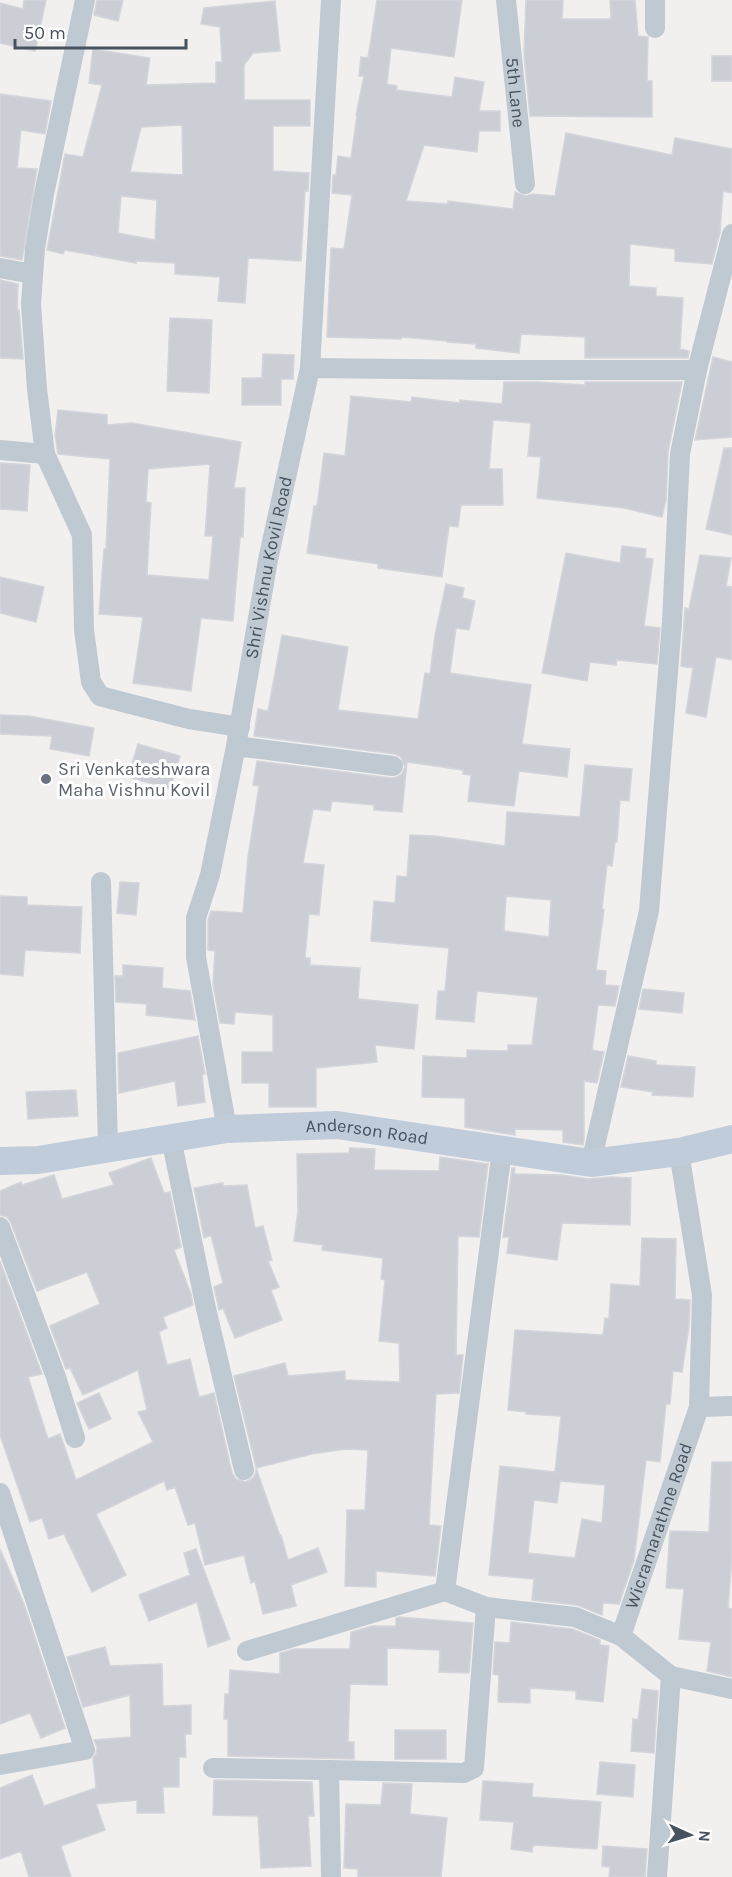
<svg xmlns="http://www.w3.org/2000/svg" width="732" height="1877" viewBox="0 0 732 1877" font-family="Karla,sans-serif">
	<style>
		.building { fill: #cbced4; stroke: #d3d5db; stroke-width: 1.5; fill-rule: evenodd }
		.lines { fill: none; stroke-linecap: round; stroke-linejoin: round }
		.street { stroke: #bfc9d2; stroke-width: 20 }
		.secondary { stroke: #c0ccda; stroke-width: 28 }
		.worship-dot { fill: #6b7280; stroke: #fff; stroke-width: 2 }
		.labels { text-anchor: middle; stroke-width: 6; stroke-linejoin: round; paint-order: stroke }
		.street-label { font-size: 18px; fill: #46525e; stroke: #fff }
		.worship-label { font-size: 18px; fill: #5b616d; stroke: #fff; text-anchor: start }
	</style>
	<rect width="100%" height="100%" fill="#f2efef"/>
	<path class="building" d="M24,0H46L35,51L0,43V3L23,9Z
		M97,0H123L118,21L94,15Z
		M377,0H462L454,57L391,48L387,84L397,86L396,90L452,97L455,77L484,82L479,111H500V131H479L477,152L424,145L406,201L448,204V201L513,209L515,192L526,196L532,194L555,196L566,133L672,155L675,138L732,149V193L723,191L720,232L712,264L675,261V249L630,244L629,286L656,288V296L683,298L680,349L689,351L688,358H585V337L521,334L519,353L476,348V344L447,342V341L402,337L401,339L327,337L331,248L344,249L352,195L332,193L333,175H336L338,156L351,158L357,115H356L364,76H359L361,57L368,58Z
		M526,0H563L562,19H611L610,0H635L638,36L648,37L647,81H652V117L530,116L524,54Z
		M275,1L280,51L253,53L244,65V100H310V126H273V171L309,173L308,191L305,190L301,261L248,258L245,303L218,301L220,277L175,274V263L136,261V263L65,250L63,254L47,250L65,154L83,157L102,85L89,83L93,49L150,58L146,85L216,83V62H222L220,27L201,24L204,8ZM182,125L183,175L130,172L141,127ZM121,196L157,200L155,240L118,233Z
		M712,56H732V81H712Z
		M0,94L51,101L45,134L21,130L17,168L37,169L22,260L0,256Z
		M0,280L18,284L17,310H19L23,359L0,358Z
		M170,318L212,320L209,393L167,391Z
		M263,354L294,355L293,379H281V405H242V378H262Z
		M713,357L732,362V437L695,440Z
		M504,382H538L585,385V382H682L668,452L666,500L662,517L624,508L537,498L541,457L528,456L531,423L493,420L489,469H502L503,505H461L458,527L449,526L442,577L378,568V564L307,553L314,506H317L324,453L345,456L351,396L411,402L412,397L460,403V400L502,404Z
		M58,410L107,415V425L132,423L241,442L234,488H245L243,537H240L233,621L201,618L191,691L133,683L143,617L99,614L104,549H106L110,459L58,454L55,435ZM210,464L205,536H213L209,580L147,575L151,503L146,502L148,469Z
		M724,448H732V535L706,529Z
		M0,463L30,465L27,511L0,509Z
		M622,546L646,549L645,558L653,559L644,626L660,628L657,664L617,660L616,665L590,662L587,681L542,673L566,553L620,563Z
		M700,555L731,558L726,586L732,587V660L716,657L706,717L686,713L693,668L681,666L685,608L689,609Z
		M0,577L44,587L36,622L0,613Z
		M446,584L464,588L462,598L475,601L469,630L456,628L450,673L531,685L522,744L570,749L567,777L519,771L514,806L468,801L471,775L463,774V770L407,762L402,812L374,810V805L332,801L330,811L313,809L303,863L324,865L319,915L309,914L305,958H310V965L360,968L358,999L418,1005L414,1049L375,1045L377,1062L316,1068V1107H269V1083H242V1052H273V1015L235,1012L234,1024L220,1023L213,984L215,951L208,950V920L211,911L243,913L248,857L259,786L253,785L257,761L391,778L397,777L402,774L405,767L401,757L395,754L254,736L258,709L268,711L282,635L348,647L338,710L418,719L425,673L430,674L435,635Z
		M0,715L29,716L94,728L89,756L50,749L52,736L0,734Z
		M138,744L180,756L170,789L128,777Z
		M585,765L632,769L629,801L620,800L617,842H615L612,866L607,865L602,909L604,910L596,970L606,971L605,985L619,986L615,1006L598,1005L592,1050L604,1052L597,1083L584,1081V1139L583,1145L563,1142V1130L515,1129V1135L465,1127V1098L422,1097L423,1056L467,1058V1050L508,1051V1045H532L538,997L477,991L474,1022L436,1019L438,991H445L449,948L371,941L374,901L395,903L397,876L407,877L410,835L435,836L505,846L507,812L580,817ZM506,896L551,900L549,937L504,931Z
		M120,882L139,883L136,915L117,913Z
		M0,896L27,897V905L82,907L80,953L25,950L23,976L0,974Z
		M123,965L163,968L162,988L190,991L195,1020L146,1015L147,1004L116,1002L115,976H123Z
		M643,989L684,993L682,1013L639,1009Z
		M198,1036L205,1074H202L205,1102L178,1106L175,1081L119,1093L118,1053Z
		M628,1056L656,1061V1065L695,1067L693,1097L652,1095L653,1092L621,1087Z
		M76,1090L78,1116L28,1119L26,1092Z
		M350,1148L375,1149L374,1170L439,1171L440,1157L488,1164L479,1237L458,1236L456,1355H463L459,1393L436,1394L429,1525L441,1526L435,1576L376,1571V1587L345,1586L347,1510H365L368,1450L345,1449L312,1454L256,1468L280,1536L281,1535L288,1560L318,1548L327,1572L291,1585L296,1606L263,1614L255,1581L251,1583L244,1555L205,1565L195,1523L188,1525L175,1487L167,1490L164,1481L96,1514L126,1575L92,1592L64,1534L49,1539L42,1518L30,1522L0,1435V1261L42,1374L28,1377L48,1439L60,1434L76,1480L153,1442L138,1412L147,1410L138,1370L83,1395L70,1368L66,1369L50,1326L100,1304L87,1272L37,1291L11,1223L7,1217L0,1215V1191L21,1182L22,1185L54,1175L62,1199L114,1185L109,1173L151,1158L164,1193L170,1192L181,1247L174,1250L191,1294L193,1305L163,1317L167,1328L159,1332L167,1365L190,1359L199,1397L214,1393L232,1473L236,1479L246,1482L253,1478L256,1473V1467L234,1376L285,1363L288,1376L345,1371V1380L400,1382L399,1343L379,1341L385,1280L381,1279L383,1258L322,1250L323,1245L294,1241L298,1211L297,1154L349,1153Z
		M512,1168H515L514,1174L562,1175L589,1179L612,1177L631,1178L630,1225L562,1223L557,1260L507,1253L509,1237H503Z
		M223,1183V1186L247,1185L255,1228L263,1226L272,1260L268,1261L279,1287L271,1290L282,1320L235,1338L223,1308L219,1310L214,1287L223,1283L211,1235L204,1238L194,1188Z
		M642,1238L676,1239L675,1299L690,1300L689,1326L682,1372L673,1371L670,1404H666L660,1462L646,1460L634,1560L619,1604L603,1603L602,1615L577,1605L532,1600L534,1579L489,1575L500,1466L555,1472L561,1416L526,1414V1412L508,1410L515,1330L603,1335L605,1318L609,1319L611,1284L640,1286ZM560,1481L605,1485L602,1523L582,1519L575,1558L528,1553L534,1500L557,1503Z
		M99,1393L111,1419L89,1429L77,1403Z
		M712,1462H732V1556L728,1608L732,1609V1677L707,1671L711,1642L679,1639L684,1589L666,1588L670,1531L709,1532Z
		M0,1549L24,1604L65,1728L41,1738L30,1713L0,1724Z
		M196,1549L230,1639L208,1647L197,1602L149,1621L139,1595L190,1575L184,1553Z
		M399,1617L473,1623L469,1673L439,1672L440,1650L387,1648V1685L350,1684L348,1742H354V1759L228,1756V1719H224L225,1694H229L230,1670L280,1674V1653L294,1649H350L351,1632L372,1626H396V1618Z
		M511,1622L572,1629L600,1640V1645L609,1646L603,1702L576,1699V1691L530,1688V1703L498,1702L499,1675L493,1674L495,1642L510,1643Z
		M105,1647L110,1666L162,1664L163,1706L191,1705V1734H185L186,1757H179V1787H163L164,1813H137V1800L96,1804L105,1830L61,1846L71,1877H29L21,1851L0,1859V1788L32,1775L44,1806L96,1788L93,1758L96,1754L97,1747L94,1740L131,1737L130,1695L83,1707L67,1657Z
		M642,1689L658,1691L654,1753L631,1751L633,1719L638,1720Z
		M395,1730H446V1759H395Z
		M600,1762L635,1765L633,1797L597,1794Z
		M214,1780L312,1782L314,1816H308L311,1866L261,1868L258,1816L213,1815Z
		M483,1781L533,1784L532,1797L601,1802L597,1849L533,1845L532,1852L511,1849L514,1822L480,1820Z
		M383,1783L412,1784L410,1814L447,1818L441,1877H358V1869L344,1868L346,1804L381,1805Z
		M603,1846L647,1849L645,1877H609L610,1867L602,1866Z"/>
	<g class="lines">
		<g class="street">
			<path d="M85,0L44,194L35,248L31,304L37,389L45,454L82,535L84,630L91,682L100,696L111,699L189,719L240,727"/>
			<path id="s1" d="M506,0L525,184"/>
			<path d="M655,0V28"/>
			<path d="M0,268L33,274"/>
			<path d="M310,368L491,370H697L732,234"/>
			<path d="M0,450L45,454"/>
			<path d="M236,746L393,766"/>
			<path d="M101,882L108,1147"/>
			<path id="s2" d="M227,1129L196,957V918L210,875L236,746L268,560L310,368L331,0"/>
			<path d="M171,1138L205,1304L244,1470"/>
			<path d="M591,1163L649,911L672,622L680,454L697,370"/>
			<path d="M0,1227L56,1377L75,1438"/>
			<path d="M699,1407L732,1406"/>
			<path d="M0,1493L85,1750L0,1765"/>
			<path d="M445,1591L502,1150"/>
			<path d="M247,1651L445,1591L486,1607L575,1617L621,1636"/>
			<path d="M671,1676L732,1689"/>
			<path d="M213,1768L329,1770"/>
			<path d="M331,1877L329,1770L464,1773L474,1768L486,1607"/>
			<path id="s3" d="M657,1877L671,1676L621,1636L699,1407L702,1295L679,1152"/>
		</g>
		<path class="secondary" id="s4" d="M0,1161L38,1160L227,1129L337,1125L591,1163L679,1152L732,1139"/>
	</g>
	<circle class="worship-dot" cx="46" cy="779" r="6"/>
	<g class="labels">
		<g class="street-label">
			<text dy="6" stroke="none"><textPath href="#s1" startOffset="93">5th Lane</textPath></text>
			<text dy="6" stroke="none"><textPath href="#s2" startOffset="572">Shri Vishnu Kovil Road</textPath></text>
			<text dy="6" stroke="none"><textPath href="#s4" startOffset="370">Anderson Road</textPath></text>
			<text dy="6" stroke="none"><textPath href="#s3" startOffset="382">Wicramarathne Road</textPath></text>
		</g>
		<g class="worship-label">
			<text x="58" y="775">Sri Venkateshwara<tspan x="58" dy="21">Maha Vishnu Kovil</tspan></text>
		</g>
	</g>
	<g transform="translate(690 1835) rotate(94)" stroke="#ffffff" stroke-width="4.5" paint-order="stroke">
	<path d="M0-4.5L10 22L0 15L-10 22Z" fill="#46525e"/>
	<text y="-9" font-size="16" font-weight="bold" text-anchor="middle" fill="#46525e">N</text>
	</g>
	<path d="M15 39v9h171v-9" fill="none" stroke="#46525e" stroke-width="3"/>
	<text x="24" y="39" font-size="18" fill="#46525e" stroke="#ffffff" stroke-width="4.5" paint-order="stroke">50 m</text>
</svg>
